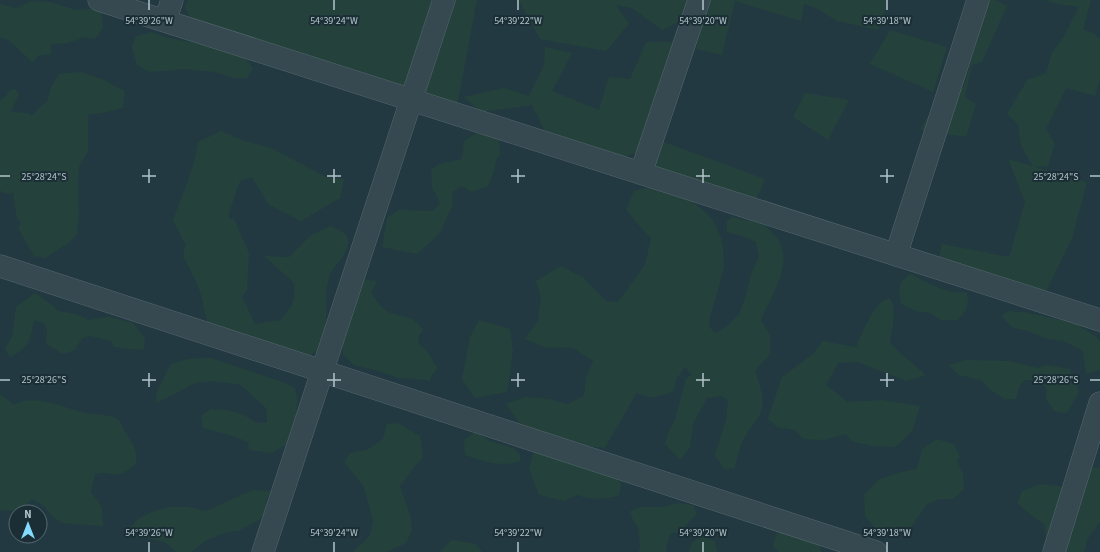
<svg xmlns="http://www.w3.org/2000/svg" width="1100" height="552" viewBox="0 0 1100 552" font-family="'Source Sans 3',sans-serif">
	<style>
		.green { fill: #24423b }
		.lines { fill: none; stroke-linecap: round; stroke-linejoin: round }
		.minor-casing { stroke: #54676e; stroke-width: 23 }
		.minor { stroke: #364950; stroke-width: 22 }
		.ticks { fill: none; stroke: #b2c4cb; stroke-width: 1.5 }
		.ticks-label { font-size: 10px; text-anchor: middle; fill: #b2c4cb; stroke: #1b2e35; stroke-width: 4; stroke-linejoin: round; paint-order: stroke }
	</style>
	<rect width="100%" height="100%" fill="#223941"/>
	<path class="green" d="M188,0H477L454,123L397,83L345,82L197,31L185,7Z
		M516,0H688V6L679,22L662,30L632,8L616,5L629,24L606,51L540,39L519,1Z
		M706,0H889L878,30L837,21L818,9L804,4L801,21L735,1L722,55L696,49Z
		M989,0H996L1007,6L982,62L972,65L965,97L976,104L966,137L920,130L938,99L963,88Z
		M1049,0H1091L1083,30L1093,33L1100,39V79L1095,96L1066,88L1046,129L1055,144L1048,166L1035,167L1087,182L1072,238L1046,292L936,274L942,244L1009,257L1025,202L1008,159L1033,166L1021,146L1018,124L1007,114L1027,80L1046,73L1052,53L1064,36L1079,7L1048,2Z
		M31,1L50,2L76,10L101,8L103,28L95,39L85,37L68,43L51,44V54L38,56L32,62L10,41L0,37V4L16,8Z
		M890,30L947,47L933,92L870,64Z
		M152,32L168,38L201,44L240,54L249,63L253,69L247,78H235L214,72L185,69L150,72L137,65L132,47L136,36Z
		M646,42H673L672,79L641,151L615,160L571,146L544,129L532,105L481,112L464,97L504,88L529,96L544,66L545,47L572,53L552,91L599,110L609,77L630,79Z
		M81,72L102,79L125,91L123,108L107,112L88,115V151L79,167L78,186L79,215L77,234L67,244L45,258L34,256L18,228L21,222L17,219L13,192L9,194L0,191V100L6,96L10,90L15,89L19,94L11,112L28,113L32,116L41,106L47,102L51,87L59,74Z
		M805,93L849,100L828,140L793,117Z
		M221,131L244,141L271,148L326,177L344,179L340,198L301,221L268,204L252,177L240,181L229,213V219H234L249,253L247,290L242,296L255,324L281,320C292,306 296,303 294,283L264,256L289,257L311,235L331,226C339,230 348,232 348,242C348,255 336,262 331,273C324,287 327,304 326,319C326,328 324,337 323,346L302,362L210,328C205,317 204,305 200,292C196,279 189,268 183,256L186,242H184L173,220C183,192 194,171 198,142Z
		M478,132L499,138L500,155L496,160L494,172L488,186L472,192L462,186L452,192V207L439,234L417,254L382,247L387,218L399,210L433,211L440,203L432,187L431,170L439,164L462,159L464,141Z
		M664,142L765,179L748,217L691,200L694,203L712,218L721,238L723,247L724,268L710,317L709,327L716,333L728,326L739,314L746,296L752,271L759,257L756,242L745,237L727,232V221L732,217C741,220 755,221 762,224C768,227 772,232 776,237C796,264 771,294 761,320L770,335V354L755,371C758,380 765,399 762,408C760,418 751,426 746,435C740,445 737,456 735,468L724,469L715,455L726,420L728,400L721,396L707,398L693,424L690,447L680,460L665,444L668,433L675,419L686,379L692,374L686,368H684L676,380L674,391C658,397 653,400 636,393C627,412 615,429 605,448L552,442L524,430L506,404L525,397L549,399L568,404L584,396L586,377L593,361L571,347L547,348L525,339L538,320L541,298L536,281L561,266L584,278L606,301L618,302L645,265L651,238L634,220L626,209L634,191L649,187L621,178Z
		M910,274C928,282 945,295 966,292C971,304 966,311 958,320H941L928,312H919L901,304L899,292L901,282Z
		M358,278L377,281L371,293C376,300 382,310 391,313C407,319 412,314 423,330L418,337L419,344L428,352L437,368L431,377L430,381L419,379L399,378L375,370L354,365L343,354L342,337Z
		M35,293L51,304L58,311L76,314L88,320L109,317L133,323L145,339L144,350L114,347L111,341L90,336L82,338L75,350L63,354L46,344L47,328L44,323L34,320C30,339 30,348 10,357L5,349L13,334L16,307Z
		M889,298C898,307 892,330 890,342L898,351L926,375L906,381L858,362L838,363L826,385L848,402L882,400L920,406L912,431L895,447L873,446L854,442L845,434L824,440L803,439L795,430L777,427L768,419L782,377L814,353L822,341L856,347C863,332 873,303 889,298Z
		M1008,311L1023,312L1075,323L1098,338L1100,342V370L1086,374L1083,351L1064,341L1047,339L1028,331L1011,327L1002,316Z
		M479,320L510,329L513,351L507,392L475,398L462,379L470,337Z
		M211,358L288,384L295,389L297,398L296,419L292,439L287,444L271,453L249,450L248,442L233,436L203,428L201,416L211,409L227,410L244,415L256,423H267L266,408L241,385L214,381L195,383L157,403L156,394L171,364L188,359Z
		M966,360L1009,361L1038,368L1046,365L1070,369L1079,392L1067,413L1054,411L1046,399L1047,390L1040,380H1025L1019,387L1016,399H1005L989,389L981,380L959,375L949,365Z
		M0,394L14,405C34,392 66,409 86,413C97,416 111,413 119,421C122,424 123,429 125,432C133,444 137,448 136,463C131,468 124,474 117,474C107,474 106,471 95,474L91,492L102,507L103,526L63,523L53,517L43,505L32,499L20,511L0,510Z
		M398,423L420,436L423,458L415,466L400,486L411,518L412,531L406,543L386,552H354L355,549L365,541L370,535L373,521L364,487L344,462L350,453L367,450L383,439L387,424Z
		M476,432L490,441L513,448L520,455V461C501,468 483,461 465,455L464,440Z
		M937,439L954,444L960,457L957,461L963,474L964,489L953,499H939L926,505L908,532L888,534L876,529L865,516L864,495L878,480L898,473L917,469L922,449Z
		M534,451L614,473L621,485L619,495C605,500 591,500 577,495L564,501L539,495L529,468Z
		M1095,467L1100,468V522L1087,540L1084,552H1043L1046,534L1044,524L1031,515L1017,503L1022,491L1040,484L1066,487L1077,477Z
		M253,490L271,491L266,501V512L259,520L238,531L226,532L205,541L191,552H176C166,539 150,538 135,538L128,530L138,519L152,512L169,507H188L206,511Z
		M679,503L693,505L697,514L680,531L670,534L666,546L667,552H639L640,545L638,528L633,520L630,511L640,507H663Z
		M797,531L813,535L820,547L821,552H778L773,546L777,533Z
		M702,536L715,541L717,552H689L692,543Z
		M452,540L476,544L482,552H440Z"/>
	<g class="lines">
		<defs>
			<path id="minor" d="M99,0L1100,320
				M165,21L172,0
				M641,173L699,0
				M896,255L978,0
				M0,266L876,552
				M263,552L444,0
				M1054,552L1100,403"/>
		</defs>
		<use href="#minor" class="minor-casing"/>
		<use href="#minor" class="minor"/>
	</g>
	<path class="ticks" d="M149,0V10M334,0V10M518,0V10M703,0V10M887,0V10M149,169V183M334,169V183M518,169V183M703,169V183M887,169V183M0,176H10M142,176H156M327,176H341M511,176H525M696,176H710M880,176H894M1090,176H1100M149,373V387M334,373V387M518,373V387M703,373V387M887,373V387M0,380H10M142,380H156M327,380H341M511,380H525M696,380H710M880,380H894M1090,380H1100M149,542V552M334,542V552M518,542V552M703,542V552M887,542V552"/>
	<g class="ticks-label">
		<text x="149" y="24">54°39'26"W</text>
		<text x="334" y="24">54°39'24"W</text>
		<text x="518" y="24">54°39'22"W</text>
		<text x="703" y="24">54°39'20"W</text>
		<text x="887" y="24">54°39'18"W</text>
		<text x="44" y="180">25°28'24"S</text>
		<text x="1056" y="180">25°28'24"S</text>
		<text x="44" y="383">25°28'26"S</text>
		<text x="1056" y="383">25°28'26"S</text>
		<text x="149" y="536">54°39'26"W</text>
		<text x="334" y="536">54°39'24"W</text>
		<text x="518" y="536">54°39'22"W</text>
		<text x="703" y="536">54°39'20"W</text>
		<text x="887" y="536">54°39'18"W</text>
	</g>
	<g transform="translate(28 524)"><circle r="19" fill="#1b2e35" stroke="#576a71"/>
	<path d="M0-3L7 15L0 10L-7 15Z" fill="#83dbff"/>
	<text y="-6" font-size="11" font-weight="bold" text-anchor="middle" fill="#b2c4cb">N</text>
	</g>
</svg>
